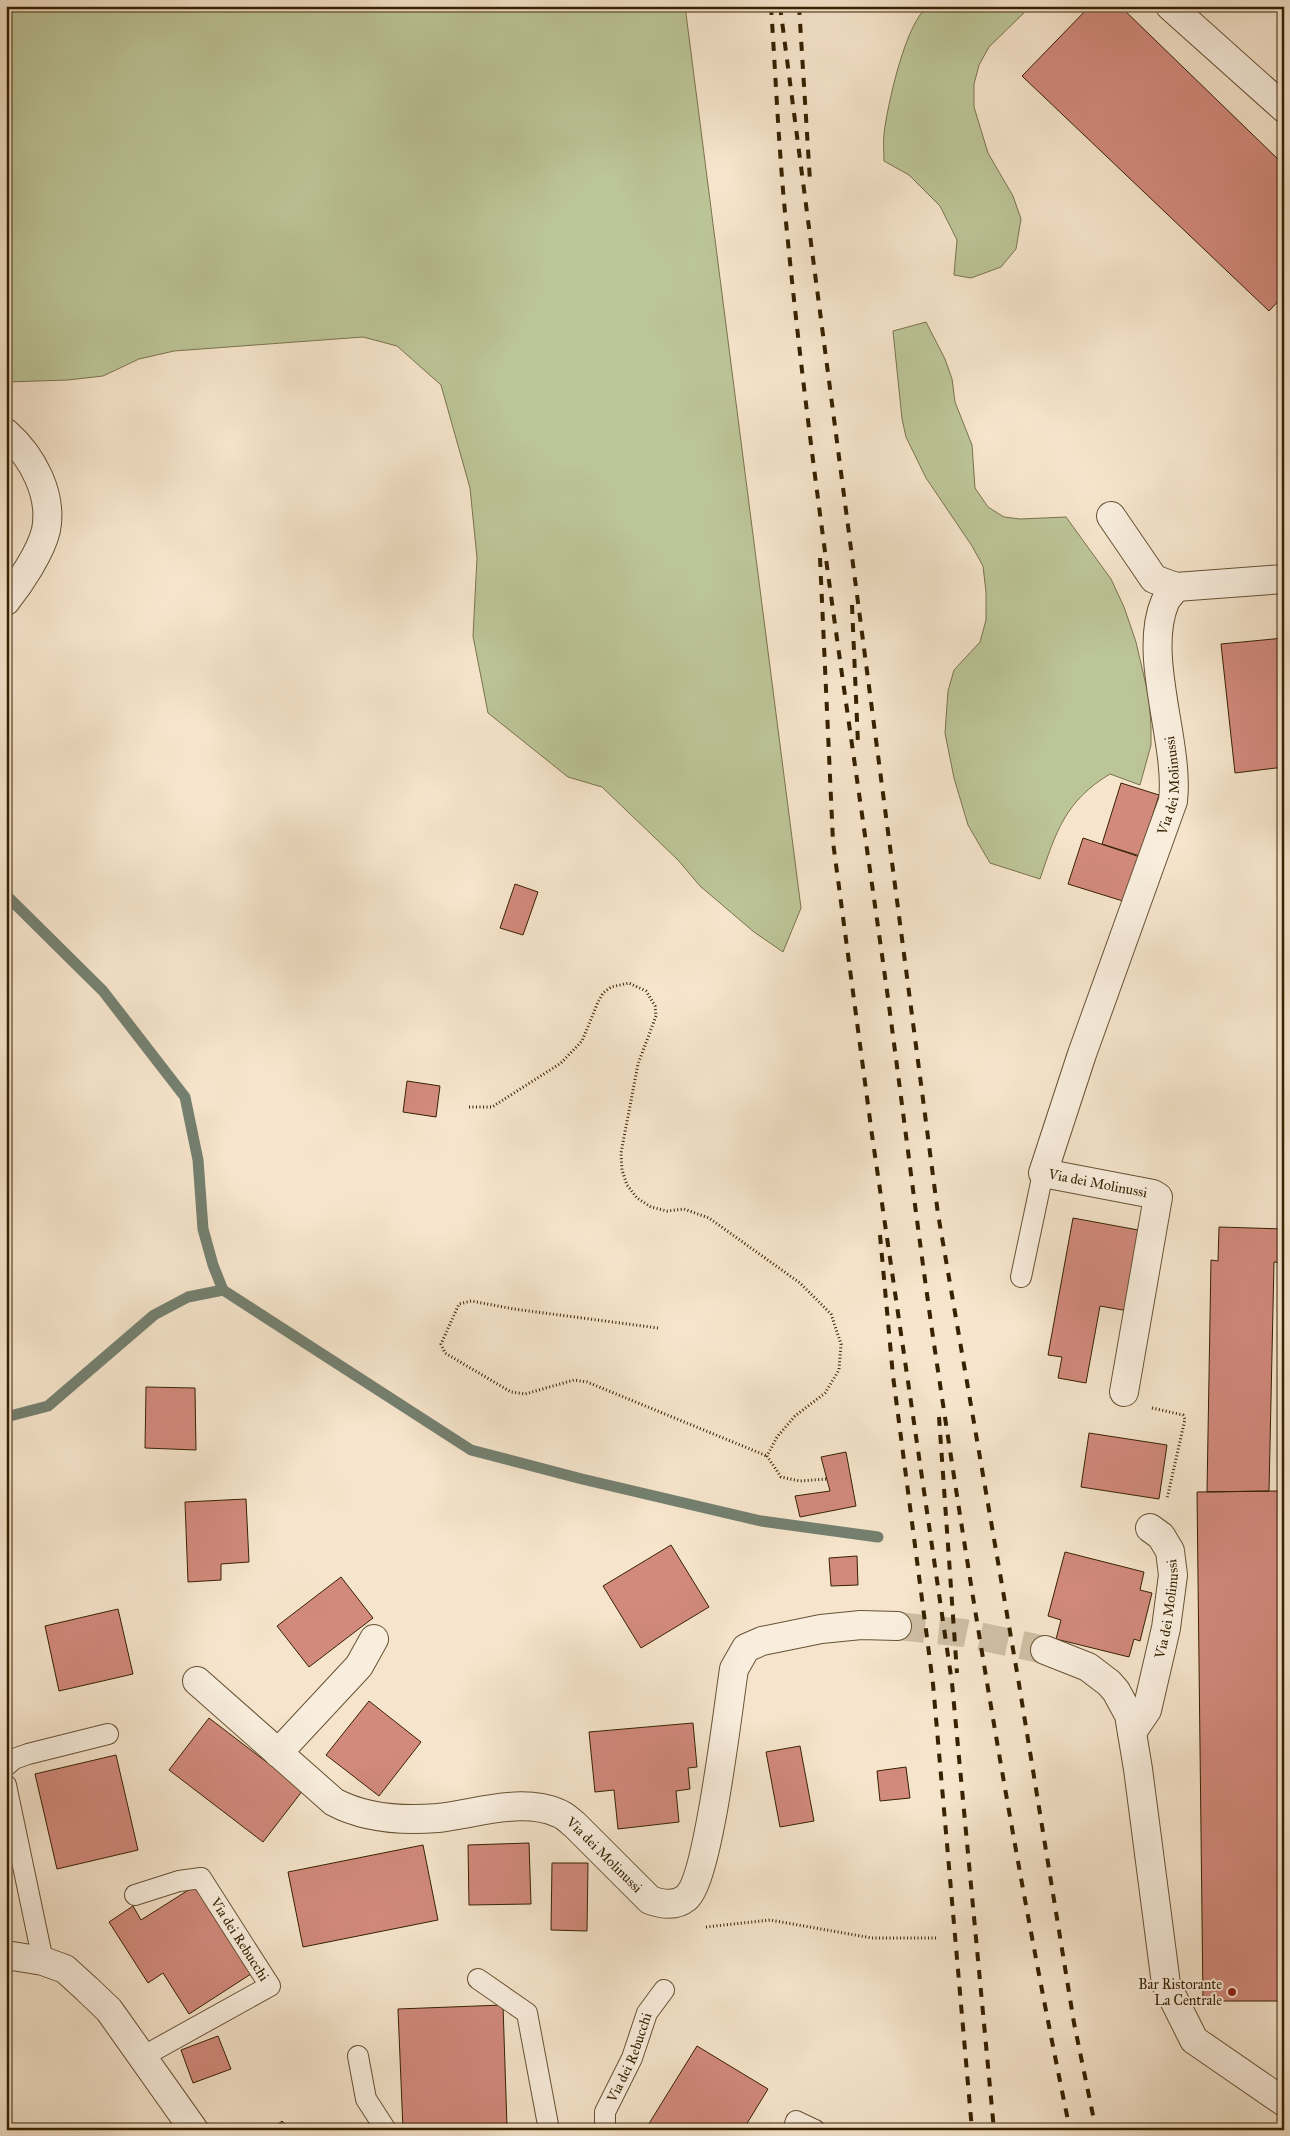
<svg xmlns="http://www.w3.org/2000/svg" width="1290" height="2136" viewBox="0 0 1290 2136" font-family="'IM FELL Great Primer',serif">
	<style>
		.green { fill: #bcc598; stroke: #7a734c }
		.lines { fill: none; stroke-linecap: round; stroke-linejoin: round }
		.stream { stroke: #748070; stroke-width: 11 }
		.building { fill: #d28a7d; stroke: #372100 }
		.minor-tunnel { stroke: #d0bea3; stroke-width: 28; stroke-dasharray: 28 14; stroke-linecap: butt }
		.service-casing { stroke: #675233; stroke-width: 22 }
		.minor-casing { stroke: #675233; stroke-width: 30 }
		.path { stroke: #372100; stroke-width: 3; stroke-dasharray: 1 2.5; stroke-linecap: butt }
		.service { stroke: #f9eede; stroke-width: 20 }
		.minor { stroke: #f9eede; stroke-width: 28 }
		.rail { stroke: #372100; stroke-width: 4; stroke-dasharray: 9 9; stroke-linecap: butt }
		.poi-dot { fill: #8f2418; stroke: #f9eede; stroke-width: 2 }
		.labels { text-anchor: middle; stroke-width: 4; stroke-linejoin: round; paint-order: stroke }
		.street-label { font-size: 14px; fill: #372100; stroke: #f9eede }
		.poi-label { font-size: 14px; fill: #372100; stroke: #f9eede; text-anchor: end }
	</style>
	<rect width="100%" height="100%" fill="#f6e5cc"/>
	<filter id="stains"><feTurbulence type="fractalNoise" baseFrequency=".004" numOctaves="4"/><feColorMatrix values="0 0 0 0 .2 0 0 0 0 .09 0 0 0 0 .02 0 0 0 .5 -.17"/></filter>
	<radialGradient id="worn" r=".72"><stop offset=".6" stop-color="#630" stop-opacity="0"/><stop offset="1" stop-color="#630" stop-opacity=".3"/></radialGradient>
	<path class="green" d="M6,6H685L801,908L783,952L754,932L700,886L678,860L602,787L568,777L488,713L473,636L477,558L470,488L441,385L397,346L363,337L174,351L139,359L103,376L68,380L6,382Z
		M929,6H1031L989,47L979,65L974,84V107L988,153L1013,196L1021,219L1016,249L1001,267L971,278L954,275L957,240L940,206L909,175L884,161C884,152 883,143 884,134C887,107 906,19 929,6Z
		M926,322L945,359L952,379L955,402L972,445L975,488L988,507L1004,517L1020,519L1066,517L1111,579L1124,607L1136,642L1149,698L1151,727V745L1140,785L1110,774C1065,801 1056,832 1040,879L990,863L968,825L954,778L945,733L948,691L954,670L980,642L986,620V592L983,566L972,546L926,478L906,437L902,419L893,331Z"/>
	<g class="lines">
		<path class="stream" d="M6,895L103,991L185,1097L198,1160L203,1229L213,1265L223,1290L471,1450L582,1479L761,1521L878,1537
			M6,1417L48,1406L154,1315L188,1297L223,1290"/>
	</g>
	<path class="building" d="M1090,6H1120L1284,165V295L1269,311L1022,76Z
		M1284,638V767L1235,773L1221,644Z
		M1121,783L1159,795L1140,856L1102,844Z
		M1083,838L1140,857L1126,902L1068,884Z
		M515,884L538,892L523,935L500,928Z
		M407,1081L440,1086L436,1117L403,1112Z
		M1073,1218L1149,1232L1134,1312L1100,1306L1086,1383L1058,1378L1062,1357L1048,1355Z
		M1219,1227L1284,1229V1263L1274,1262L1269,1491L1207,1492L1211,1260L1218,1261Z
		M146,1387L195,1388L196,1450L145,1448Z
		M1089,1433L1167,1445L1159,1499L1081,1487Z
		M846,1452L856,1506L800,1517L795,1496L830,1491L821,1457Z
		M1278,1491L1284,2001H1203L1197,1492Z
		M246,1499L249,1562L221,1564V1580L188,1582L185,1502Z
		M671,1545L709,1607L641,1648L603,1586Z
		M1065,1552L1144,1572L1140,1590L1152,1593L1140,1641L1134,1639L1129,1657L1056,1639L1061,1620L1048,1616Z
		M857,1556L858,1585L831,1586L829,1558Z
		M341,1577L373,1618L309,1667L277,1626Z
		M118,1609L133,1674L59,1691L45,1626Z
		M369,1701L421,1742L379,1796L326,1755Z
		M209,1718L303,1790L263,1842L169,1770Z
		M693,1723L697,1767L688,1768L690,1789L676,1791L679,1822L618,1829L614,1790L595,1792L589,1732Z
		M800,1746L814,1821L780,1827L766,1752Z
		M116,1755L138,1850L57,1869L35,1774Z
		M906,1767L910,1798L880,1801L877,1771Z
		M529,1843L531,1904L469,1905L468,1845Z
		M423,1845L438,1920L303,1947L288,1872Z
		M552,1863H588L587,1931L551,1930Z
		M198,1884L254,1972L189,2014L163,1973L148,1983L109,1922L133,1906L141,1920Z
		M503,2005L507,2127L403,2130L398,2009Z
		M218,2036L231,2069L193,2083L181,2050Z
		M697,2046L768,2089L743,2130H645Z
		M282,2121L291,2130H271Z"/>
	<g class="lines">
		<path class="minor-tunnel" d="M897,1626L964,1633L1045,1650"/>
		<defs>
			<g id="service">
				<path d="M1021,1277L1043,1173"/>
				<path d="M6,1766L14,1759L28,1754L108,1734"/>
				<path d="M6,1785L43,1961"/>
				<path id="s1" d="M135,1895L179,1881L201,1878L270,1986L142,2057"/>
				<path d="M478,1979L527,2013L549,2130"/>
				<path d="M358,2056L366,2099L386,2130"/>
				<path id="s2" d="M605,2130V2112L632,2058L647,2013L664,1990"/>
				<path d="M793,2130L796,2121L815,2130"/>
			</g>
			<g id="minor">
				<path d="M1170,6L1284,108"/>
				<path d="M6,433C32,456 53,494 46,530C41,552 20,583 6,601"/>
				<path d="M1111,516L1154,579L1176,587L1284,579"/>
				<path id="s3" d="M1124,1392L1158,1197L1153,1194L1043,1173L1082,1054L1173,801C1180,744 1142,656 1165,602C1167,597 1173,592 1176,587"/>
				<path d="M1045,1650L1088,1667L1109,1683L1116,1691L1129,1715L1138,1769L1166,1984L1194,2040L1284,2102"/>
				<path id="s4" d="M197,1681L334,1802C366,1819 402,1821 438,1818C475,1814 522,1797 558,1813C564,1815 569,1820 574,1824L650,1900C661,1904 675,1907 686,1898C709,1879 728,1707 734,1669L746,1648L762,1641L821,1629L861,1625L897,1626"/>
				<path id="s5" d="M1132,1732L1147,1710L1166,1628L1173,1575L1170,1551L1161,1536L1150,1528"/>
				<path d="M278,1753L359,1666L374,1639"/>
				<path d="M6,1955L43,1961L65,1969L87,1989L109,2010L194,2130"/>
			</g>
		</defs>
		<use href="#service" class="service-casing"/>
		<use href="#minor" class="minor-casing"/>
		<path class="path" d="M469,1107H492L561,1063L582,1041L598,1002L603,993L611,987L629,983L646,991L655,1006L656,1016L638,1064L621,1153L622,1170L627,1185L637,1198L651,1207L667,1211L684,1209L709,1218L800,1283L831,1314L841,1344L839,1370L825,1393L795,1416L777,1437L767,1456L781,1477L800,1481L827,1479
			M658,1328L514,1309L471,1301L459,1304L441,1344L445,1353L511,1392L525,1394L574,1380L587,1382L767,1456
			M1152,1408L1183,1415L1185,1419L1167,1499
			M706,1927L770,1920L872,1938H936"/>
		<use href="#service" class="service"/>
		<use href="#minor" class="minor"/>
		<path class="rail" d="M771,6C776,81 779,157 787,232C812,486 852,738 887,991C903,1109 917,1226 934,1344C973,1607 1016,1870 1070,2130
			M780,6L938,1214L1018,1678L1074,2023L1096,2130
			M799,6L810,181
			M820,558L833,842L872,1135L952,1683L994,2130
			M852,605L858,744
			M880,1235L893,1376L933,1684L972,2130
			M939,1417L957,1673"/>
	</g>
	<circle class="poi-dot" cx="1232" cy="1992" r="5"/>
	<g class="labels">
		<g class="street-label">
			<text dy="5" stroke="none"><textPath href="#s3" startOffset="725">Via dei Molinussi</textPath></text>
			<text transform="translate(1098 1183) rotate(11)" y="5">Via dei Molinussi</text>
			<text dy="5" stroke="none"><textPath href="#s5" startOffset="130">Via dei Molinussi</textPath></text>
			<text dy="5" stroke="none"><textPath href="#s4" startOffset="474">Via dei Molinussi</textPath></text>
			<text dy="5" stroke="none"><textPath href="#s1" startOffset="141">Via dei Rebucchi</textPath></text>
			<text dy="5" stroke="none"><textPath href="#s2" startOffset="78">Via dei Rebucchi</textPath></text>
		</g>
		<g class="poi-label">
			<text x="1222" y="1989">Bar Ristorante<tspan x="1222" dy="16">La Centrale</tspan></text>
		</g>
	</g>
	<rect width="1290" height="2136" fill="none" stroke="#f6e5cc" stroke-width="25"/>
	<rect x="8" y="8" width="1275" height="2121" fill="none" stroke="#372100" stroke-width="2.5"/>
	<rect x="12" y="12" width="1265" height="2111" fill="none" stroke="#372100"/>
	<rect width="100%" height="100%" filter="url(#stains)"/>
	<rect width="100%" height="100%" fill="url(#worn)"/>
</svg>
